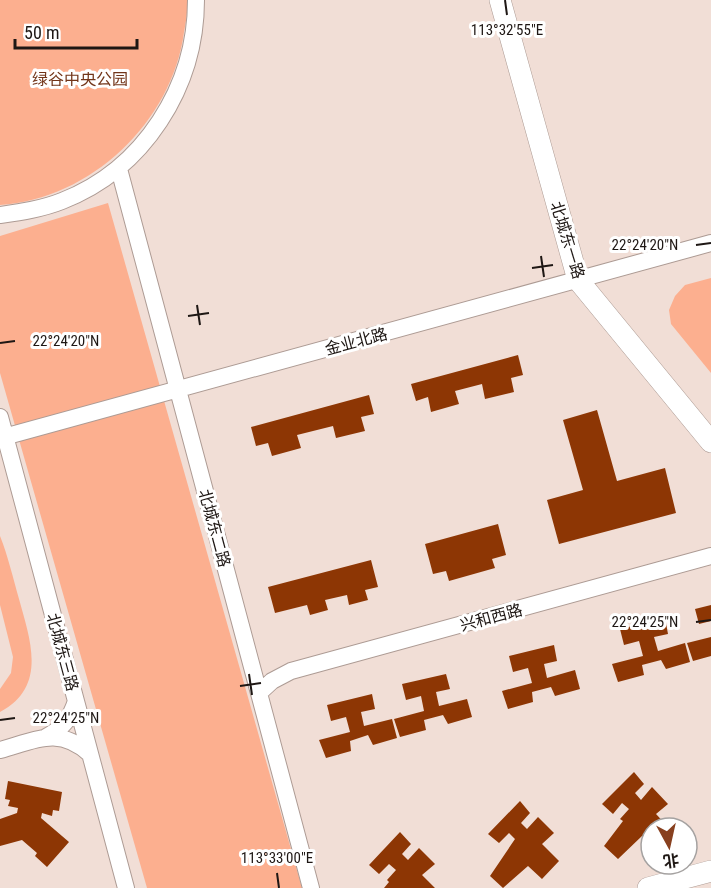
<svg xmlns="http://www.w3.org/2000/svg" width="711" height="888" viewBox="0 0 711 888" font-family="'Roboto Condensed','Noto Sans SC',sans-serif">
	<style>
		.green { fill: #fcaf8f }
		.building { fill: #8d3604 }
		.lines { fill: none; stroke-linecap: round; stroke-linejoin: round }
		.minor-casing { stroke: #ad9b94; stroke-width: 18 }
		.tertiary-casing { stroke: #ad9b94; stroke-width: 22 }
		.minor { stroke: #fff; stroke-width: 16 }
		.tertiary { stroke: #fff; stroke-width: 21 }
		.ticks { fill: none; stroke: #1e1714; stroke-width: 2 }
		.labels { text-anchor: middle; stroke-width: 6; stroke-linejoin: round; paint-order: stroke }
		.park-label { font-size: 16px; fill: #723519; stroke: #fff }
		.street-label { font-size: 16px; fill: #1e1714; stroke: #fff }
		.ticks-label { font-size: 15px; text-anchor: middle; fill: #1e1714; stroke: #fff; stroke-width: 6; stroke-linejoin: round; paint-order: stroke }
	</style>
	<rect width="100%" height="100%" fill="#f1ded6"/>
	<path class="green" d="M0,0H187C188,11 186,21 184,32C172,122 91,199 0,205Z
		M108,203L302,888H147L0,373V236Z
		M711,278V373L671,324L669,310L675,296L685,285Z
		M0,536C8,556 13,578 19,599C30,639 48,687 0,712V689L11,673L13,657L0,605Z"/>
	<path class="building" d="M518,355L523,375L511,378L514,392L485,399L482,384L455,391L459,404L431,412L428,397L416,401L411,384Z
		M369,395L374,414L361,417L365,431L336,438L333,426L297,435L301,448L272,456L268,443L256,446L251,427Z
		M597,410L617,481L665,468L676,513L559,544L547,500L583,490L563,420Z
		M498,524L506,555L492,559L495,568L449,581L446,571L433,574L425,544Z
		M371,560L378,587L365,590L368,600L349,605L347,595L325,600L328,610L310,615L307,605L275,613L268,587Z
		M711,605V621L699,624L695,609Z
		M665,618L668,634L654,637L658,651L685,643L690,662L666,669L661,660L642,665L644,675L618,682L612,664L643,656L639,641L624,645L620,629Z
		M711,637V656L693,661L687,643Z
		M554,645L557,661L544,664L547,678L575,670L580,689L555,696L551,687L532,692L533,702L508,709L502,691L532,683L528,668L513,672L509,656Z
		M446,674L450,689L436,692L439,706L467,699L472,717L448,724L443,715L424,720L426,730L400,737L394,719L424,711L421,696L406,700L402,684Z
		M372,694L375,709L361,712L364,726L392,719L397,738L373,745L368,735L350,741L351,751L326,758L319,740L350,732L346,717L331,721L327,705Z
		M634,772L644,784L635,793L641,800L652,787L668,804L656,814L669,828H651V845L642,836L618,859L604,846L623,821L620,819L629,809L622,803L613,814L602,804Z
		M8,781L62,792L59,811L53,810L52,816L42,813L41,818L69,842L47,867L35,856L37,853L22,840L0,846V819L17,813L18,808L8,806L10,800L5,799Z
		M520,801L530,813L521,823L527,829L538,817L554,833L542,844L559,861L542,879L528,866L503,888L490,876L515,839L509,833L499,843L488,834Z
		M400,832L411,844L402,854L408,860L419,848L435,864L422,875L435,888H384L389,882L387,880L396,870L389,864L379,874L369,865Z"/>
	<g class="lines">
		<defs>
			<path id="minor" d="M119,169L311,888
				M0,215C21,212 42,209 62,201C144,169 196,87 196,0
				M0,417L126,888
				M0,438L711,243
				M259,693L272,681L291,671L711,556
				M46,737C63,728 70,719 76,701
				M0,750C36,740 59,726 90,754"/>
			<path id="tertiary" d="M500,0L578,280L711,442
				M648,888L711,871"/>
		</defs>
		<use href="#minor" class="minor-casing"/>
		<use href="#tertiary" class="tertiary-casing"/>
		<use href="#minor" class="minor"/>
		<use href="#tertiary" class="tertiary"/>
	</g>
	<path class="ticks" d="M505,0L507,15M696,245L711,243M541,256L544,277M532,268L553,265M197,305L200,325M188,316L209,313M0,343L15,341M696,622L711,620M249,674L252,695M240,686L261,683M0,720L15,718M277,873L279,888"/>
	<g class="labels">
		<g class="park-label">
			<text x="80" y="85">绿谷中央公园</text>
		</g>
		<g class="street-label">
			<text transform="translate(568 240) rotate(73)" y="6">北城东一路</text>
			<text transform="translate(356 341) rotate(-15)" y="6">金业北路</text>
			<text transform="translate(215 528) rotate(75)" y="6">北城东二路</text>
			<text transform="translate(491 617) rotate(-15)" y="6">兴和西路</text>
			<text transform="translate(63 652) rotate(75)" y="6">北城东三路</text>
		</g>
	</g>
	<g class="ticks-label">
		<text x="507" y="35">113°32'55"E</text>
		<text x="645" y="250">22°24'20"N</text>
		<text x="66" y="346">22°24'20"N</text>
		<text x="645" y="627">22°24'25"N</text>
		<text x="66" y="723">22°24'25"N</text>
		<text x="277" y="863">113°33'00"E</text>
	</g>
	<g transform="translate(669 846) rotate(172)"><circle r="28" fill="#ffffff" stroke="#a5a2a1" stroke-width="1.5"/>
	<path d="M0-4.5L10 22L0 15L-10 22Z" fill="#88401f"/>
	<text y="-9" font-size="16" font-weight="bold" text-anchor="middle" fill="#1e1714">北</text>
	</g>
	<path d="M15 39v9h122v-9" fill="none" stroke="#1e1714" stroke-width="3"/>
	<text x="24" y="39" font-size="18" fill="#1e1714" stroke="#ffffff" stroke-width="4.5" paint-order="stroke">50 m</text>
</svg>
